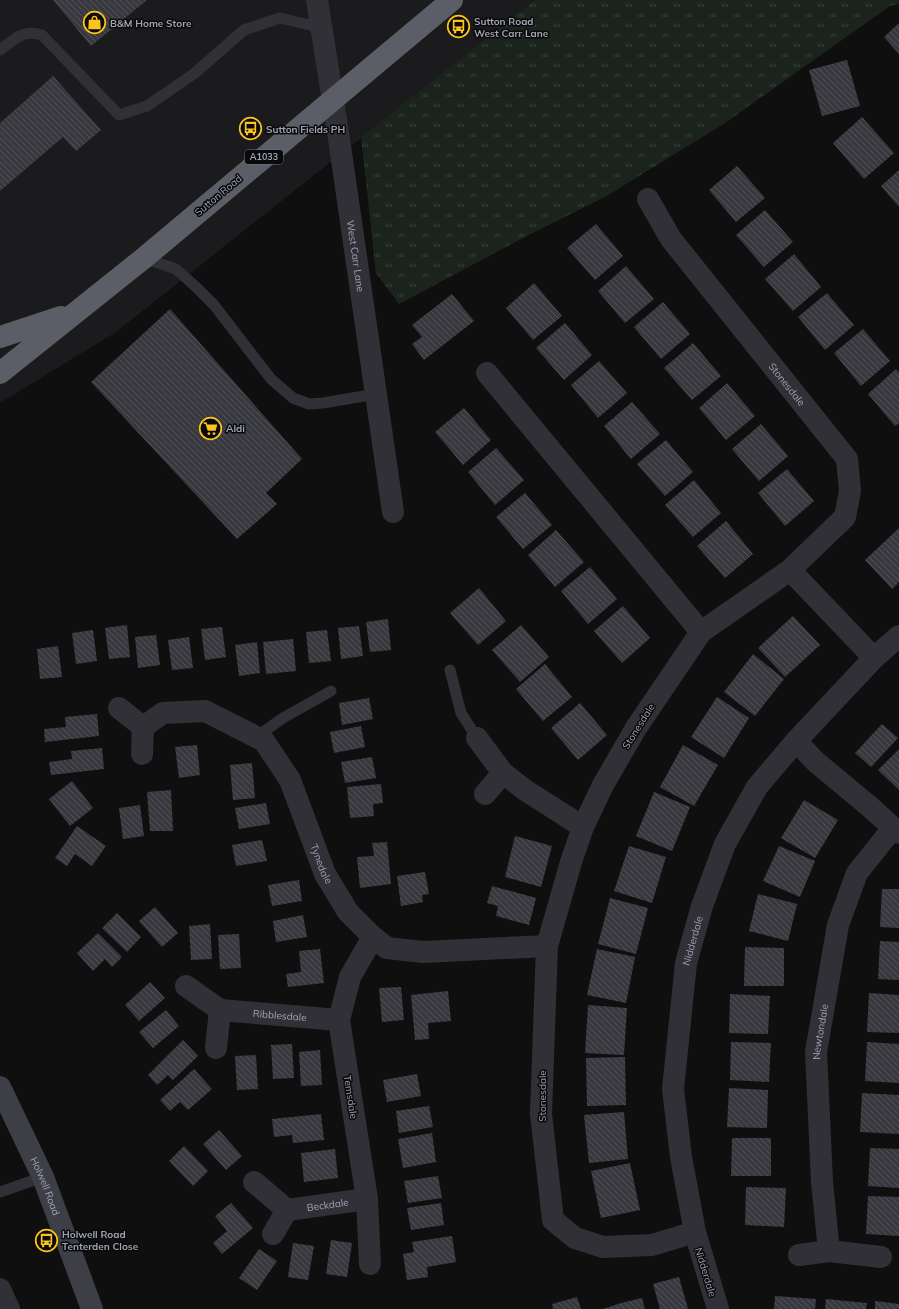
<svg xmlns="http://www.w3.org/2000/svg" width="899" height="1309" viewBox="0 0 899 1309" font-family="Mulish,sans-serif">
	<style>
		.built { fill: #1b1b1d }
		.grass { fill: url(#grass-tufts) }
		.building { fill: url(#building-back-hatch) }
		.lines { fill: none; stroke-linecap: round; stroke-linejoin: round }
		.lane { stroke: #303036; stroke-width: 11 }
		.street { stroke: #303036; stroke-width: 22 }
		.secondary { stroke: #3e3f46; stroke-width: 22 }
		.highway { stroke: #5c5e67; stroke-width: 22 }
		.labels { text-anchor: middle; stroke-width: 3; stroke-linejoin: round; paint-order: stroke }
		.shield { fill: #0a0a0b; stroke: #727580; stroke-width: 1 }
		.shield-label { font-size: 9px; font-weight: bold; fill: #9fa3b2 }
		.poi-label { font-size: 10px; font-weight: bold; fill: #9fa3b2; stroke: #0a0a0b; text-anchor: start }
		.street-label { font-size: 10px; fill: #9fa3b2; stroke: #0a0a0b }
	</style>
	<defs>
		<pattern id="grass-tufts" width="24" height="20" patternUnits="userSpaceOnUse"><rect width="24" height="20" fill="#1b231d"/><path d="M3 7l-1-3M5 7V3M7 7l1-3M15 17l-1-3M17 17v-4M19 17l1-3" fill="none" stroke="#39403b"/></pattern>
		<pattern id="building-back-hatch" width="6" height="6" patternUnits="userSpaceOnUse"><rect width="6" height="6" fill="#38393e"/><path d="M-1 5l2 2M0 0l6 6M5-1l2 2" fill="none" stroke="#525258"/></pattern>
	</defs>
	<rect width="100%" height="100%" fill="#0f0f10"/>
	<path class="built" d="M0,0H535L116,332L0,403Z"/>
	<path class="grass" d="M535,0H899V4L890,6L725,123L605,197L523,238L399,304L376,273L361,137Z"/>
	<path class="building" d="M53,0H147L91,46Z
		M899,23V54L884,37Z
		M847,60L860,106L822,116L809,70Z
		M53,76L101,130L76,151L63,137L0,191V123Z
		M862,117L894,153L864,179L833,143Z
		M737,166L765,198L736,222L709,190Z
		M899,170V207L881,186Z
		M765,210L793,242L764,267L736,235Z
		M596,224L623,256L595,280L567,248Z
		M794,254L821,287L793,311L765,279Z
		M626,266L654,299L625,323L598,291Z
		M534,283L562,316L533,340L506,308Z
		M827,293L854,325L825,350L798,317Z
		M452,294L474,321L424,360L412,344L422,337L412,325Z
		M663,302L690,334L661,359L634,327Z
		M170,309L302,459L266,493L277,504L237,539L91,382Z
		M565,323L592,355L564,380L536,348Z
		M863,329L890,361L861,386L834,353Z
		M693,343L721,376L692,400L664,368Z
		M599,361L627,393L598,418L571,385Z
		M896,369L899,372V423L895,426L868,394Z
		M727,383L755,416L726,440L699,408Z
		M632,402L660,434L631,459L604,426Z
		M464,408L491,440L463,465L435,432Z
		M761,424L788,456L759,481L732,449Z
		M666,440L693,472L665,496L637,464Z
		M496,448L524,480L495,505L468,472Z
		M787,469L814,501L785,526L758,493Z
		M694,480L721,513L693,537L665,505Z
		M525,493L552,525L523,549L496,517Z
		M726,521L753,554L725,578L697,546Z
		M899,528V582L892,589L865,560Z
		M556,530L584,562L555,587L528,555Z
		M590,567L617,599L588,624L561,591Z
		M479,588L506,621L478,645L450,613Z
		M623,606L650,638L622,663L594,631Z
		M793,616L820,645L785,677L758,648Z
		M388,619L391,650L370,652L366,622Z
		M127,625L130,657L109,659L105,628Z
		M521,625L549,657L520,682L492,650Z
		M359,626L363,656L341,659L338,628Z
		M222,627L226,657L205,660L201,629Z
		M93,630L97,661L76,664L72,633Z
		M327,630L331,661L309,663L306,632Z
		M156,635L160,665L138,668L135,637Z
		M189,637L193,668L172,670L168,640Z
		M293,639L296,671L266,674L263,642Z
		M257,642L260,673L239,676L235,645Z
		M58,646L62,677L40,679L37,649Z
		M753,654L784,679L755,716L724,692Z
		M545,664L572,697L543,721L516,689Z
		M717,697L749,718L724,758L691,737Z
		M369,698L373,719L342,725L339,703Z
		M580,703L607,735L578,760L551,728Z
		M97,714L99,736L45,742L44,729L66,727L65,717Z
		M882,724L898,738L871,767L855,753Z
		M361,726L365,747L334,753L330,732Z
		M197,745L200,775L179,778L175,747Z
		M683,745L718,765L694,806L660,787Z
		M102,748L104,769L51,775L49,762L72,759L71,751Z
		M899,749V790L878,770Z
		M372,757L376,778L345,783L341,762Z
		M252,763L255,798L233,800L230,765Z
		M72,781L93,808L70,826L49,799Z
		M381,784L383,803L373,804L374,816L350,818L347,787Z
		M171,790L173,831H150L147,792Z
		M654,792L690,807L672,851L636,836Z
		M804,800L838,820L815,858L781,838Z
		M266,803L270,824L239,829L235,808Z
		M140,805L144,836L123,839L119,808Z
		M77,826L106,846L92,866L75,854L67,866L55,858Z
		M515,836L552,846L541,887L505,877Z
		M262,840L267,861L236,866L232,845Z
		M387,842L391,884L360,888L357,857L374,856L372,843Z
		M629,846L666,857L652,903L614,891Z
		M779,846L815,861L800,897L763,881Z
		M425,872L429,894L422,895L423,902L401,906L397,876Z
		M299,880L302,901L272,906L268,885Z
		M492,886L536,898L529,925L496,916L498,906L487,903Z
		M882,889H899V928L880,927Z
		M758,894L797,904L788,941L749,931Z
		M610,898L648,908L636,954L598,944Z
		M155,907L178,933L162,947L139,921Z
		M117,913L141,937L127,952L102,928Z
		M303,915L307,937L276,942L273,921Z
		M210,924L212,959L191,960L189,926Z
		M98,933L122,957L112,967L105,959L93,971L77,953Z
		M239,934L241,968L220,969L218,935Z
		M880,941L899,942V980L878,979Z
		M745,947L784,948V986H744Z
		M320,949L324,983L288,987L286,974L301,972L299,951Z
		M597,949L635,957L626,1003L587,995Z
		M150,982L165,998L139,1021L125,1005Z
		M401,987L404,1020L382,1022L379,988Z
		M448,991L451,1021L428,1023L429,1039L415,1040L411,995Z
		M869,993L899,995V1033L867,1032Z
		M730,994L770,996L768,1034L729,1033Z
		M588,1005L627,1008L624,1055L585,1053Z
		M166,1010L179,1026L153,1048L139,1032Z
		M183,1040L198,1056L173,1080L168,1075L157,1085L148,1075Z
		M731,1042L771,1043L769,1082L730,1080Z
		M867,1042L899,1044V1083L865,1081Z
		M292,1044L294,1078L273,1079L271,1045Z
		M320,1050L322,1085L301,1086L299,1052Z
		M256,1055L258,1089L237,1090L235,1056Z
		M625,1057L626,1105L587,1106L586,1058Z
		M194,1069L212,1089L188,1110L180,1102L170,1111L160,1100Z
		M417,1074L421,1096L387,1102L383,1080Z
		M729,1088L768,1090L767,1128L727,1127Z
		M862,1093L899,1095V1134L860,1132Z
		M429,1106L433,1127L399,1133L396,1111Z
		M624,1112L628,1159L589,1163L584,1115Z
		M321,1114L324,1140L293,1143L292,1135L274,1137L272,1119Z
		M219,1130L242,1156L226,1170L203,1144Z
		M432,1133L436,1162L403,1168L398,1139Z
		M732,1138H771V1176H731Z
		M184,1146L208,1171L193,1186L169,1161Z
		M870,1148L899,1149V1188L868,1186Z
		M335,1149L338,1178L304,1182L301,1153Z
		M630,1163L640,1210L601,1218L591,1171Z
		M438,1176L442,1198L408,1203L404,1181Z
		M746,1187L786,1188L784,1227L745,1225Z
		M868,1196L899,1197V1236L866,1234Z
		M231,1203L253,1228L222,1254L213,1243L227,1231L215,1216Z
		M441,1203L444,1225L411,1230L407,1208Z
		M452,1236L456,1262L427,1267L428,1277L407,1280L403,1254L414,1252L412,1242Z
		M331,1240L352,1243L347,1277L326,1274Z
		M293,1243L314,1246L308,1280L288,1277Z
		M259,1249L277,1261L257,1290L239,1278Z
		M679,1277L688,1309H660L653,1284Z
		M775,1296L816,1299L815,1309H774Z
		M577,1297L581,1309H553L552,1304Z
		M642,1298L645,1309H603L621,1303Z
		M826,1299L867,1303L866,1309H825Z
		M875,1301L899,1304V1309H875Z"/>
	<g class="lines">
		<path class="lane" d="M0,50C15,39 22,29 42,35L119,115L147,106L195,73L244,30L280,18L322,28
			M144,258L176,269L196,287L214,305L271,379L293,398L309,404L323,403L376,394
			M450,670L461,713L477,738
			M256,737L283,718L331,691
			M0,1192L43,1177"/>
		<g class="street">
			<path id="s1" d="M317,0L339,139L393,512"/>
			<path id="s2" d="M648,199L671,239L847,459L850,491L845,517L790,570L701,632L636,728L603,785L583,827L571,862L547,946L541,1114L553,1220L575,1238L603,1247L652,1245L695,1232"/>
			<path d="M487,373L701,632"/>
			<path d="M790,570L874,658"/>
			<path d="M119,708L143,727L142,754"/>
			<path id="s3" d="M143,727L163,713L205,711L264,741L290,780L325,874L348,912L373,937L387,948L423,952L547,946"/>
			<path d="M477,738L503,773L525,790L583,827"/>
			<path d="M796,741L816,762L869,806L899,833"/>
			<path d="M485,794L503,773"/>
			<path d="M186,986L220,1010L216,1048"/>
			<path id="s4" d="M220,1010L339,1020"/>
			<path d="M254,1182L287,1210L273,1234"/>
			<path id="s5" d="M287,1210L367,1199"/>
			<path id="s6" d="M829,1251L822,1182L816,1052L838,925L857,873L893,828"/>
			<path d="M799,1255L829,1251L881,1257"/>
			<path d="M370,1264L367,1199L339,1020L350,977L373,937"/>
			<path d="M0,1289L9,1309"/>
			<path id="s7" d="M718,1309L695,1232L681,1157L673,1089L686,963L702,906L725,844L757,787L796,741L874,658L899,636"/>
		</g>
		<path class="secondary" id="s8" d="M0,1087L43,1177L92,1309"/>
		<path class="highway" d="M0,337L61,317
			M0,373L144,258L452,0"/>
	</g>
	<defs>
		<symbol id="shop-ring" viewBox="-11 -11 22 22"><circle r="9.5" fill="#0a0a0b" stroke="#fbc31c" stroke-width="1.5"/><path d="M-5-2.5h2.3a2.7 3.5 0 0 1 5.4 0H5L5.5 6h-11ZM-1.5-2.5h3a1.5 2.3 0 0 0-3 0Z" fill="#fbc31c"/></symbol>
		<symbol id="bus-ring" viewBox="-11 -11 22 22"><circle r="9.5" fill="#0a0a0b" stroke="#fbc31c" stroke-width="1.5"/><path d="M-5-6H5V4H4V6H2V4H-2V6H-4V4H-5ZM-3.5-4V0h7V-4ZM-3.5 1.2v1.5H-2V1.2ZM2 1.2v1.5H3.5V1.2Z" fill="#fbc31c"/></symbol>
		<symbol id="supermarket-ring" viewBox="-11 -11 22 22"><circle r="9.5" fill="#0a0a0b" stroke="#fbc31c" stroke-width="1.5"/><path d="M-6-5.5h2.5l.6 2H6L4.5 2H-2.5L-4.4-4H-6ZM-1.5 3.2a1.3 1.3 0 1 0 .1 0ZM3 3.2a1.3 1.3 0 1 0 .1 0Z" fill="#fbc31c"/></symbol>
	</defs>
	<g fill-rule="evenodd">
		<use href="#shop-ring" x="82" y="10" width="25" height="25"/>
		<use href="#bus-ring" x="446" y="14" width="25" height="25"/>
		<use href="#bus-ring" x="238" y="116" width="25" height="25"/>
		<use href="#supermarket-ring" x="198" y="416" width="25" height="25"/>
		<use href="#bus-ring" x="34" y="1228" width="25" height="25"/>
	</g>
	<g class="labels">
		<rect class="shield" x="245" y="150" width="38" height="14" rx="3"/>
		<g class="shield-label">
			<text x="264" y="160">A1033</text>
		</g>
		<g class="poi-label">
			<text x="474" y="25">Sutton Road<tspan x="474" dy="12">West Carr Lane</tspan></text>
			<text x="110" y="27">B&amp;M Home Store</text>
			<text x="266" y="133">Sutton Fields PH</text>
			<text x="226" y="432">Aldi</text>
			<text x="62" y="1238">Holwell Road<tspan x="62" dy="12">Tenterden Close</tspan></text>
		</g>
		<g class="street-label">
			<text transform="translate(218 195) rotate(-40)" y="4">Sutton Road</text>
			<text dy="4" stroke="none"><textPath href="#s1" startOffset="259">West Carr Lane</textPath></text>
			<text dy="4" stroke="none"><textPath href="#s2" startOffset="232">Stonesdale</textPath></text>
			<text transform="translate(638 726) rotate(-58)" y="4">Stonesdale</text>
			<text dy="4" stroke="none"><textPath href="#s3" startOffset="269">Tynedale</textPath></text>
			<text dy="4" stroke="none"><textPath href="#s7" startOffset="375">Nidderdale</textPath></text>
			<text dy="4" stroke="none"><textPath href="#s4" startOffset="60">Ribblesdale</textPath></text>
			<text dy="4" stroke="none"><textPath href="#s6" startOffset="220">Newtondale</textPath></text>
			<text transform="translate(542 1096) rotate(-90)" y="4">Stonesdale</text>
			<text transform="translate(351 1097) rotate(81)" y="4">Temsdale</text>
			<text dy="4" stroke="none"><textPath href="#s8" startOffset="109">Holwell Road</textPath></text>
			<text dy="4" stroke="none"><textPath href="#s5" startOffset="41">Beckdale</textPath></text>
			<text transform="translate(706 1272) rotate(73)" y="4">Nidderdale</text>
		</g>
	</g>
</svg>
